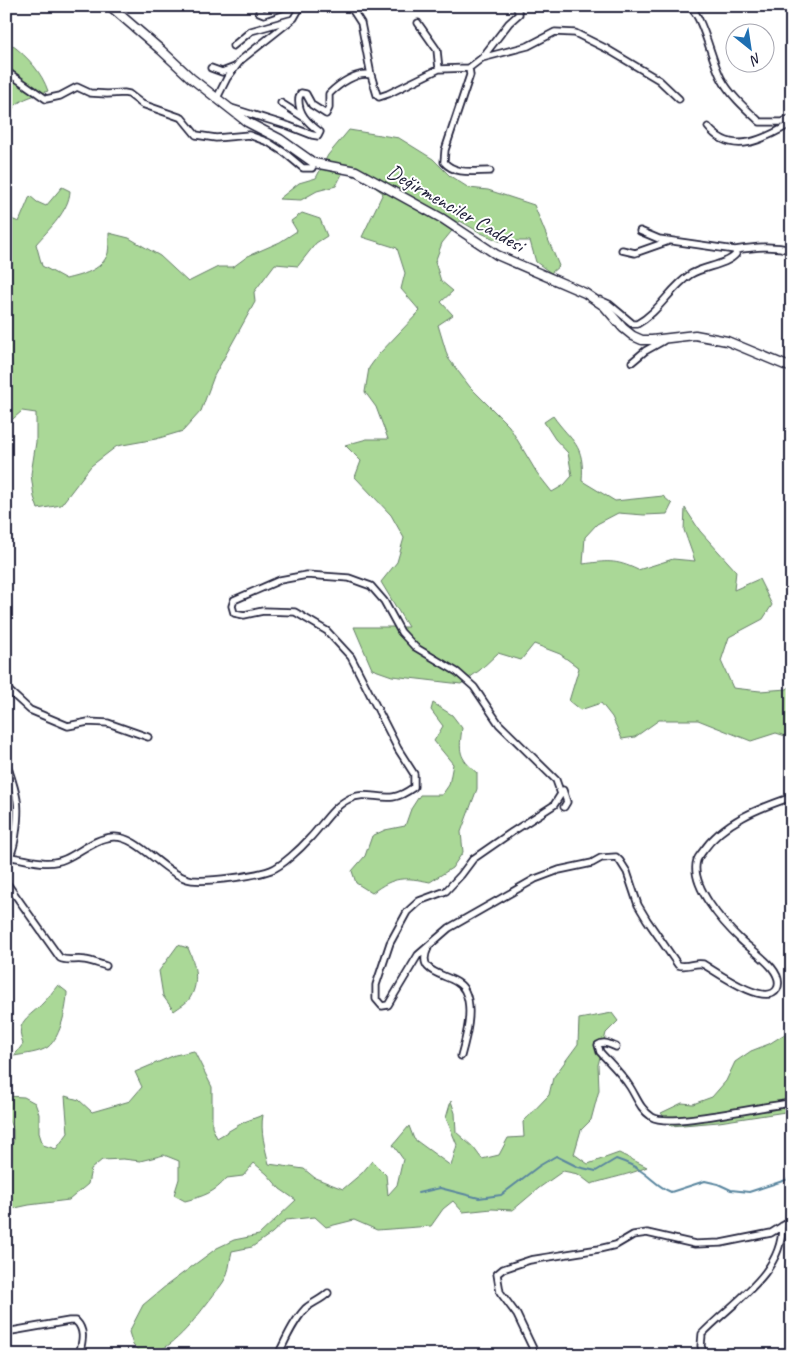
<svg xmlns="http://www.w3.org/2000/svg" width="798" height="1361" viewBox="0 0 798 1361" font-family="Caveat,sans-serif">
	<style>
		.green { fill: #aad897; stroke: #667d69 }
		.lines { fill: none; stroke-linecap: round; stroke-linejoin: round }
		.stream { stroke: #5a869f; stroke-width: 2 }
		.minor-casing { stroke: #22223b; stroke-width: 9 }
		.secondary-casing { stroke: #22223b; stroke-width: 11 }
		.minor { stroke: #fff; stroke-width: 5.5 }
		.secondary { stroke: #fff; stroke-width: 8 }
		.labels { text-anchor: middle; stroke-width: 4; stroke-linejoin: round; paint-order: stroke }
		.street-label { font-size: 21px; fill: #22223b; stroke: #fff }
	</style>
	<rect width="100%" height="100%" fill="#fff"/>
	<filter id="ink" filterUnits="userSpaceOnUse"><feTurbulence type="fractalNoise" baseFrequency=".02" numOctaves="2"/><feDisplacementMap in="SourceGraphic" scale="10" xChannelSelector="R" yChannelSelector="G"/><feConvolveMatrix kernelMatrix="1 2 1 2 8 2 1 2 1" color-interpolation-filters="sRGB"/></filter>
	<g filter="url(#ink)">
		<path class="green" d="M12,45C28,57 42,73 48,91C37,95 22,98 15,106C10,111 10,119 6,124V47Z
			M349,130L399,138L433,159L450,176L469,188L488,190L534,205L559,266L551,273L536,262L530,241H499L481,233L460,221L442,243L435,262L441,281L453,291L441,302L453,315L438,325L448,358L470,387L509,426L537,473L552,492L564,485L572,476L568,453L555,439L544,422L553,416C572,443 585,443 582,481L615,501L663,496L672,504L667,514L644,515L618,513L597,524L585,537L583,564C607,561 615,559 638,570L673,559L695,561L684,530L685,508L700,531L736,571L734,590L759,579L772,605L763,619L729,637L721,661L733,688L760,691L787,689L792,685V738L776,733L751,741L698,720H659L635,737L622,739L612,717L601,703L580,710L569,701L579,668L560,654L534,644L521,660L498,653L480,670L461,684L392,676L372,669L354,627H408L381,582L397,562L404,538L391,515L355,477L361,461L345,445L367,439H388L376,407L365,392L369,368L379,354L420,311L401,289L405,273L397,248L362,237L383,193L365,180L343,172L336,186L317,191L301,200L279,199L299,183L316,178L328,155Z
			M62,187L70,191C69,211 49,229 36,244L42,266L66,279C81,275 102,271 108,253C109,247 109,239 109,233L129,238L160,256L188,282L218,267H233L248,256L280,242L297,231L291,221L302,213L320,219L327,236L316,243L298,266L275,264L254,292L255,302L214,376L201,411L183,431L156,439L117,446L91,466L61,505L38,509L34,497L31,474L36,442V413L22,411L6,425V217L19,222L30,196L37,202L46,206Z
			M433,703L452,715L462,728C459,751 458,757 477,773V789L461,832L463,852L452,868L430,882C405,877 394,876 372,893L356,883L352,871L365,856L372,836L385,830L405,826L411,809L420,795H442L449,785L453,764L434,741L443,726L431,710Z
			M178,945L188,948C195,964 200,982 190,998C187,1003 179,1007 174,1011L163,996L159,971Z
			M58,985L67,992C67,1006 61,1037 48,1047C39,1053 24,1054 14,1056L23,1044C14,1021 30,1017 43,1003C49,997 53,991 58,985Z
			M612,1013L618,1021L606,1033L598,1065L599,1090L591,1120L581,1130L574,1154L588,1164L619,1153L647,1167C629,1175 610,1178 591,1184L578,1174L563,1171L539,1188L513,1210L492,1209L463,1212L453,1201L443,1209L431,1226L377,1230L354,1220L326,1227L315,1217L286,1220L272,1233L252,1247L232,1251C230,1258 230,1267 227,1274C225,1282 217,1290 212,1297C196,1317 171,1355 142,1355L133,1345L129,1332L143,1305L167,1285L217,1248L234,1240L259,1235L296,1200L280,1189L267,1174L254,1163L243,1176L227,1178C214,1193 204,1196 185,1201L174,1195L179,1179V1161L164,1155L140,1161L123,1159L102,1160L91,1169L88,1184L69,1200L29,1205L6,1210V1145L13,1143V1130L6,1114V1096L24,1097L35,1103L39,1114V1133L43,1145L56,1149L68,1133L65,1096L79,1100L92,1112L130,1101L142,1087L135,1072L175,1055L194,1051L212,1087V1127L217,1138L244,1122L263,1115C260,1131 265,1148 269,1164L304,1169L315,1178L343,1189L362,1173L372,1161L386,1175L388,1195L397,1185L403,1159L393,1145L409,1126L414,1139L451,1166L457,1145L446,1118L451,1101L455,1113L456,1132L473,1147L482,1159L499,1155L508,1138L524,1137L523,1122L549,1095L553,1078L578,1044L579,1019Z
			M792,1027V1111L719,1122L671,1126L661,1113L682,1103L693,1104L712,1097L726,1081L735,1062L751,1051L769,1044L788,1032Z"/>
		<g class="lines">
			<path class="stream" d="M418,1193L440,1188L479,1198L501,1195L539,1166L556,1156L578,1167L596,1171L616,1159C625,1162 633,1165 641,1171C653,1179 657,1186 671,1192L705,1181L718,1184L731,1190L749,1192L792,1178"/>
			<defs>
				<path id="minor" d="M260,6L259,12L264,14L284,7L294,6
					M350,6L361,23L371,75
					M690,6C704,20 711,59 721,78C730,95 746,109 760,122H782L792,118
					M418,23L437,50L439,69
					M233,46L251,31L290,20
					M482,58L509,23L519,14L516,6
					M211,68L222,72L235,67
					M469,68L482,58L528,46L555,32L575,33L607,49L659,80L679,99
					M6,71L46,99L60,96L77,87L90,93L107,94L124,93L129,94L142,104L182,118L196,135L216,138L249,135L268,142L285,153L303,168H312L314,163
					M217,98L227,78L241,60L294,18L298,11L295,6
					M281,103L303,117
					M231,108L289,126L312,135L318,136L320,132C308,123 297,113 299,97L301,93L306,94L312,105L326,114L329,108V94C339,84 357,71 371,75L377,95L379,97L388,94L439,69L469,68L470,75L445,150L444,162C455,175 474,171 490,171
					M708,127C732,157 765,139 792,123
					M622,250L635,253L669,241
					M735,250C755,247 772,245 792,250
					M600,300L609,304L633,324H637C659,312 670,288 691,274C705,266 727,265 736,254L735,250L659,239L640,231
					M632,362L645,351L663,341
					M6,688L30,710L68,726L88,722L108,723L148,737
					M6,762C10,774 15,787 17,800C19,811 16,851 8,858
					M563,790L567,802L564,807
					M10,857C28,859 47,867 65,859C81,852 95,838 113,837C139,835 165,876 192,880C209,882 255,876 271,870C282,866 301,848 309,839C322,826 332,807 349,799C363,791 378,799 393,797C401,796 407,792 414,787V774L398,749L351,657L327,631L295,612L263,611L244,615L234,613L232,606L234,600L280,580L307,575L349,578L371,586L384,601L401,632L415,647L457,672L474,687L499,724L556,780L561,794L554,805L512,832L473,859L461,875L446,891L419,901L407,912L390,943L376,985V999L382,1006L388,1005L418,955L449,928L535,879L559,870L592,863L601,858L616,857L620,861L627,872L638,905L647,920L678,965C688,968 694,962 703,964C715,971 766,1008 777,989C786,971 751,950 741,940C724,924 689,885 697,860C698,857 701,854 703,851C723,822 759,808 792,797
					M6,882L60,958C68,962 76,958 85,960C92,961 99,964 106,966
					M428,948C413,978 457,972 465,991C474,1009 466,1038 461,1056
					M616,1047C609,1044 604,1041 598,1045L600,1052C610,1063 622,1074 630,1087C637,1098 640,1109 652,1117C669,1128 766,1105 792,1103
					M6,1332L69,1321H76C86,1331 82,1342 79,1355
					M278,1355C286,1339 293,1322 305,1309C311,1303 321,1300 328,1293
					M536,1355L517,1315L500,1292L497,1274L503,1269L530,1260L599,1249L616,1245L633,1235L647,1233L695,1244L721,1243L771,1233L792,1220
					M704,1355L701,1346L702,1334C731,1303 783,1274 782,1226"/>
				<path id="secondary" d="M110,6L161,50L191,78L247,122L280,139L314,163L356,171L443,219L497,255L585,293L604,306L623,328L633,336L642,340H652L695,335L727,341L792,368"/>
			</defs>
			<use href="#minor" class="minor-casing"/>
			<use href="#secondary" class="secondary-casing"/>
			<use href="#minor" class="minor"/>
			<use href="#secondary" class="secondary"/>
		</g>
	</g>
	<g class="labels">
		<g class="street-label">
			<text transform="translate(456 208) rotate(30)" y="7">Değirmenciler Caddesi</text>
		</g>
	</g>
	<rect width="798" height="1361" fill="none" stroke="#fff" stroke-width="25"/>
	<rect x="12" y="12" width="773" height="1336" fill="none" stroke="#22223b" stroke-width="2" filter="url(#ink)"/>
	<g transform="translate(750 48) rotate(150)"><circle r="24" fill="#ffffff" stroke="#a7a7b1"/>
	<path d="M0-4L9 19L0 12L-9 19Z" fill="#1f6fb2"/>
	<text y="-8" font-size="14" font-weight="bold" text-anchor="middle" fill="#22223b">N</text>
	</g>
</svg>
